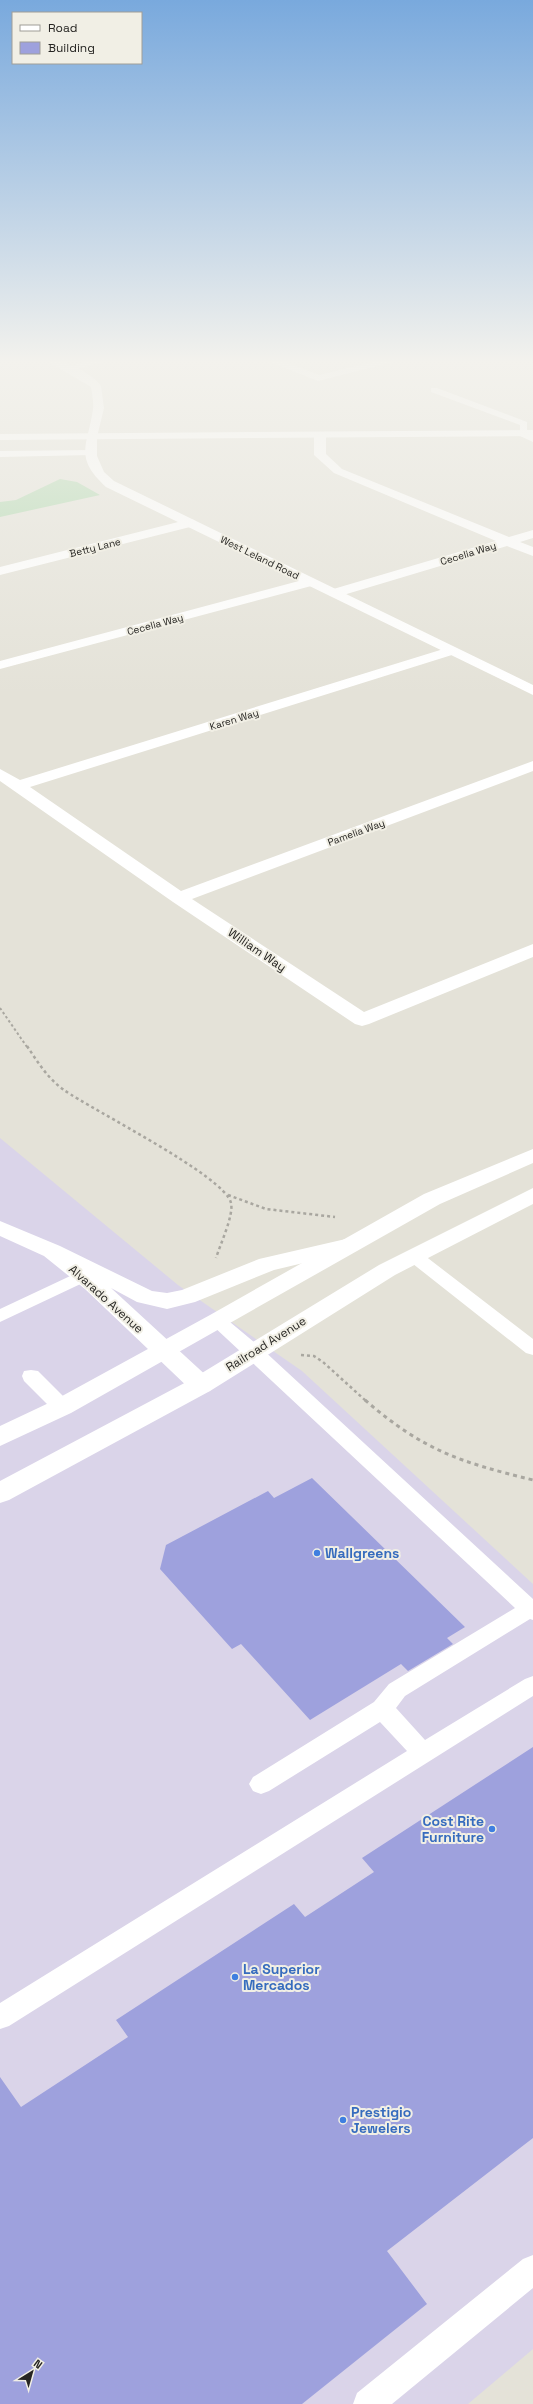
<svg xmlns="http://www.w3.org/2000/svg" width="533" height="2404" viewBox="0 0 533 2404" font-family="'Space Grotesk',sans-serif">
	<style>
		.commercial { fill: #dad4e9 }
		.green { fill: #b0d7ae }
		.building { fill: #9ea1dd }
		.lines { fill: none; stroke-linecap: round; stroke-linejoin: round }
		.path-far2 { stroke: #a9a7a0; stroke-width: 2; stroke-dasharray: 2.5 2.5; stroke-linecap: butt }
		.path-far1 { stroke: #a9a7a0; stroke-width: 2.5; stroke-dasharray: 3 3; stroke-linecap: butt }
		.path { stroke: #a9a7a0; stroke-width: 3; stroke-dasharray: 4 4; stroke-linecap: butt }
		.service { fill: #fff; fill-rule: evenodd }
		.minor { fill: #fff; fill-rule: evenodd }
		.tertiary { fill: #fff; fill-rule: evenodd }
		.secondary { fill: #fff; fill-rule: evenodd }
		.trunk { fill: #fff; fill-rule: evenodd }
		.shop-dot { fill: #3f7fe0; stroke: #f1efe5; stroke-width: 1.5 }
		.labels { text-anchor: middle; stroke-width: 4; stroke-linejoin: round; paint-order: stroke }
		.far-street-label { font-size: 10px; fill: #262522; stroke: #f1efe5 }
		.street-label { font-size: 12px; fill: #262522; stroke: #f1efe5 }
		.near-shop-label { font-size: 14px; font-weight: bold; fill: #366cbe; stroke: #f1efe5; text-anchor: start }
	</style>
	<rect width="100%" height="100%" fill="#e4e2d8"/>
	<path class="commercial" d="M0,1138L178,1285L302,1371L533,1584V2349L468,2404H0Z"/>
	<path class="green" d="M60,479L77,482L100,495L0,517V502L16,500Z"/>
	<path class="building" d="M312,1478L465,1627L447,1638L453,1644L408,1671L401,1664L310,1720L241,1644L232,1649L160,1569L166,1545L268,1491L274,1498Z
		M533,1747V2138L387,2251L427,2304L302,2404H0V2077L21,2107L128,2037L116,2020L294,1904L305,1917L374,1872L362,1858Z"/>
	<g class="lines">
		<path class="path-far2" d="M0,1008L27,1047"/>
		<path class="path-far1" d="M27,1046C37,1061 48,1079 64,1090C92,1110 225,1176 231,1203C234,1215 220,1245 216,1258
			M228,1195L266,1209L335,1217
			M301,1355L314,1356L323,1362L366,1401"/>
		<path class="path" d="M365,1400C424,1451 460,1462 533,1480"/>
		<path class="service" d="M431,388H437L527,422V433L533,436V442L520,436V425L431,392Z
			M94,450V454L91,455L0,457V451Z
			M414,1250L420,1252L533,1339V1355L526,1353L408,1260L405,1256L408,1252Z
			M83,1270L89,1272L92,1276L89,1280L0,1322V1309Z
			M218,1315L224,1317L261,1348L533,1599V1620L530,1619L405,1696L396,1708L425,1740L525,1679L533,1676V1696L9,2026L0,2029V2003L407,1751L380,1722L269,1791L261,1794L253,1791L249,1784L253,1777L374,1702L389,1684L515,1608L212,1325L209,1321L212,1317Z
			M31,1370L38,1371L69,1402L72,1407L69,1412L62,1414L55,1412L24,1381L22,1376L24,1371Z
			M533,2255V2288L392,2404H353L357,2393L523,2259Z"/>
		<path class="minor" d="M98,358H117L69,371L64,368Z
			M260,358H275L319,375L390,358H409L318,381Z
			M320,432L326,435V454L342,469L509,537L533,530V538L520,542L533,547V556L507,546L340,596H330L328,593L330,590L496,541L334,473L314,455V435Z
			M190,519L194,520L196,523L194,526L0,575V567Z
			M310,578L317,582L315,585L0,669V661Z
			M450,647L457,651L455,654L30,787L181,891L533,761V771L192,899L364,1012L533,944V957L369,1024L362,1026L355,1024L173,902L0,781V769L20,780Z
			M0,1221L60,1246L152,1291L167,1293L182,1290L259,1259L350,1238L358,1240L361,1245L358,1250L274,1270L195,1302L167,1309L137,1302L111,1288L210,1379L213,1385L210,1391L201,1393L192,1391L85,1289L44,1256L0,1236Z"/>
		<path class="tertiary" d="M533,430V436L0,440V434Z"/>
		<path class="secondary" d="M42,358C60,358 90,371 101,386L104,408L97,437V456L104,472L114,481L533,685V695L106,487C73,457 88,445 93,409C94,403 92,394 91,387Z"/>
		<path class="trunk" d="M533,1149V1163L440,1204L71,1413L0,1446V1426L53,1401L210,1315L424,1194Z
			M533,1188V1204L395,1275L210,1391L9,1500L0,1503V1481L192,1379L379,1265Z"/>
	</g>
	<linearGradient id="sky" x2="0" y2="1"><stop stop-color="#79a9dd"/><stop offset="0.52" stop-color="#f3f2ed"/><stop offset="1" stop-color="#f3f2ed" stop-opacity="0"/></linearGradient>
	<rect width="533" height="695" fill="url(#sky)"/>
	<g class="shop-dot">
		<circle cx="317" cy="1553" r="4"/>
		<circle cx="492" cy="1829" r="4"/>
		<circle cx="235" cy="1977" r="4"/>
		<circle cx="343" cy="2120" r="4"/>
	</g>
	<g class="labels">
		<g class="far-street-label">
			<text transform="translate(95 547) rotate(-14)" y="4">Betty Lane</text>
			<text transform="translate(468 553) rotate(-17)" y="4">Cecelia Way</text>
			<text transform="translate(260 557) rotate(26)" y="4">West Leland Road</text>
			<text transform="translate(155 624) rotate(-15)" y="4">Cecelia Way</text>
			<text transform="translate(234 719) rotate(-17)" y="4">Karen Way</text>
			<text transform="translate(356 832) rotate(-20)" y="4">Pamelia Way</text>
		</g>
		<g class="street-label">
			<text transform="translate(257 950) rotate(34)" y="4">William Way</text>
			<text transform="translate(106 1299) rotate(42)" y="4">Alvarado Avenue</text>
			<text transform="translate(266 1344) rotate(-32)" y="4">Railroad Avenue</text>
		</g>
		<g class="near-shop-label">
			<text x="325" y="1558">Wallgreens</text>
			<text x="484" y="1826" text-anchor="end">Cost Rite<tspan x="484" dy="16">Furniture</tspan></text>
			<text x="243" y="1974">La Superior<tspan x="243" dy="16">Mercados</tspan></text>
			<text x="351" y="2117">Prestigio<tspan x="351" dy="16">Jewelers</tspan></text>
		</g>
	</g>
	<rect x="12" y="12" width="130" height="52" fill="#f1efe5" stroke="#a09e97"/>
	<rect x="20" y="25" width="20" height="6" fill="#ffffff" stroke="#a09e97"/>
	<text x="48" y="32" font-size="12" fill="#262522">Road</text>
	<rect x="20" y="42" width="20" height="12" fill="#9ea1dd" stroke="#a09e97"/>
	<text x="48" y="52" font-size="12" fill="#262522">Building</text>
	<g transform="translate(32 2372) rotate(37)" stroke="#f1efe5" stroke-width="3" paint-order="stroke">
	<path d="M0-3L7 15L0 10L-7 15Z" fill="#262522"/>
	<text y="-6" font-size="11" font-weight="bold" text-anchor="middle" fill="#262522">N</text>
	</g>
</svg>
